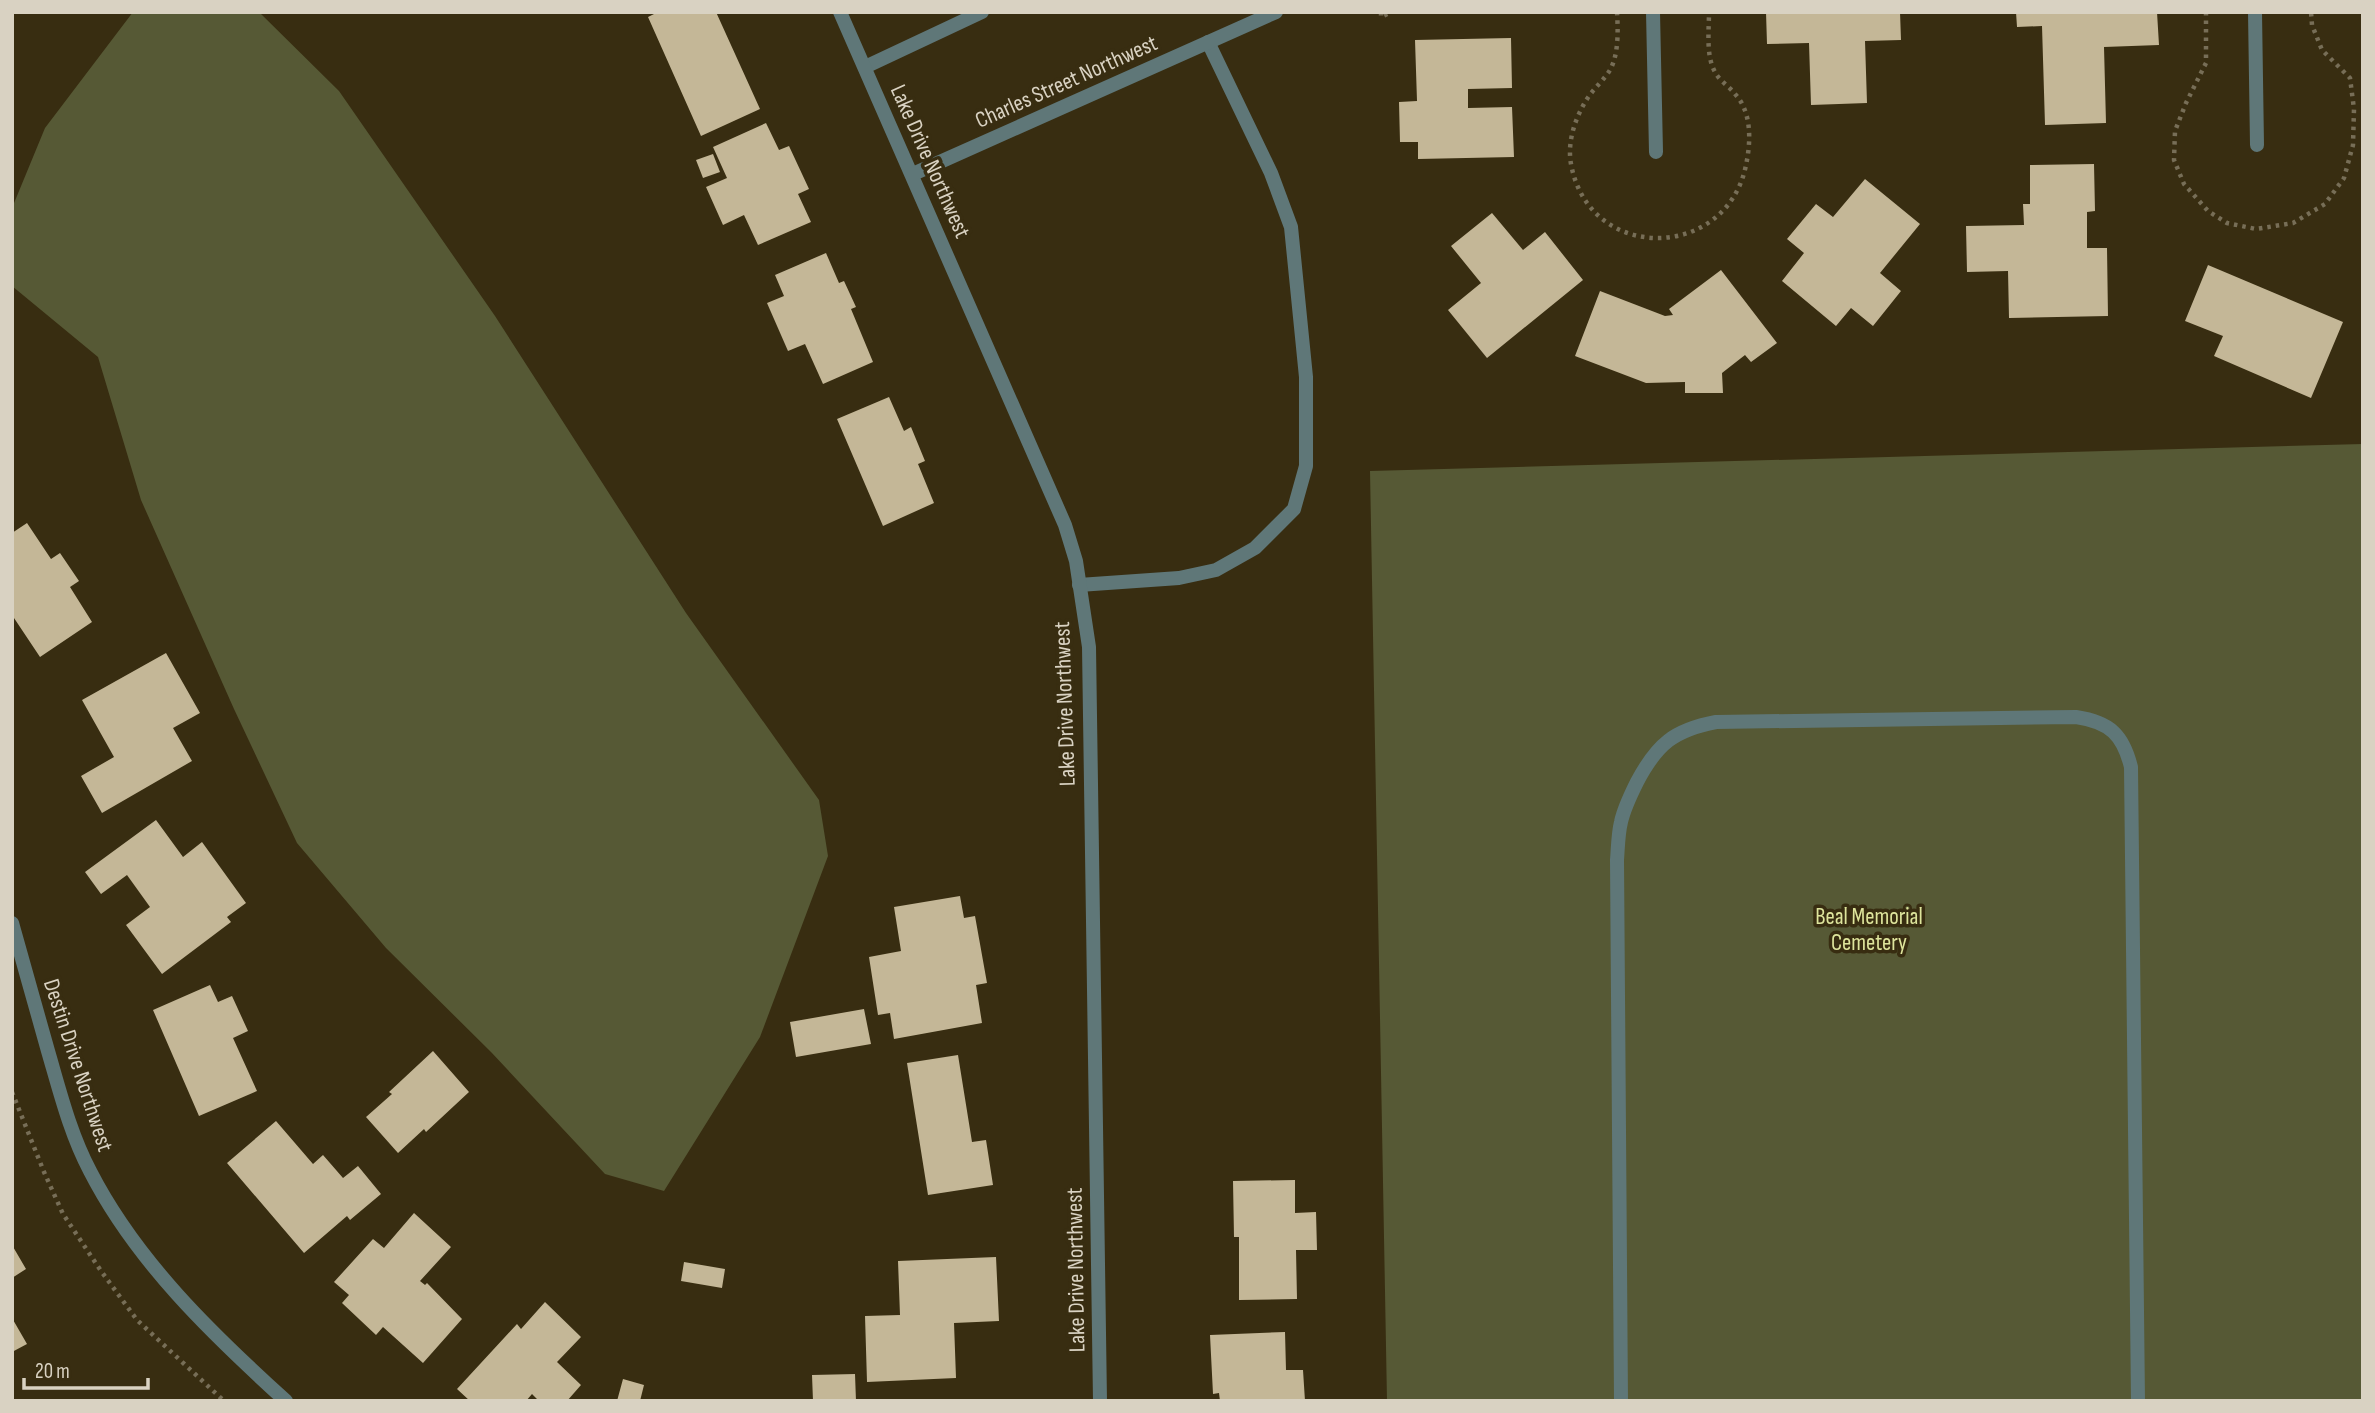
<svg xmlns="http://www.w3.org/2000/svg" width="2375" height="1413" viewBox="0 0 2375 1413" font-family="'Sofia Sans Condensed',sans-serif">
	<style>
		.green { fill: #565935 }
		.building { fill: #c4b797 }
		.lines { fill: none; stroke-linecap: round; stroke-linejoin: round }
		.path { stroke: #776e57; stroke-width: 4.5; stroke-dasharray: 3.5 5; stroke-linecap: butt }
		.lane { stroke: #5f7778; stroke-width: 14 }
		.street { stroke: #5f7778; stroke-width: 14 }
		.labels { text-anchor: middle; stroke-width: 7; stroke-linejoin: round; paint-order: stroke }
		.street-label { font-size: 23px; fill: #d9d2c2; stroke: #382d11 }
		.park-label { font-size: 23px; fill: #dee59c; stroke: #382d11 }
	</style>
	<rect width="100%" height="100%" fill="#382d11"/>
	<path class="green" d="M133,12H259L339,91L495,316L686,613L819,800L828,856L760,1037L664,1191L605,1174L491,1052L386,948L297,843L234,709L141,500L98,357L12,286V208L45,128Z
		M2363,444V1401H1387L1370,471Z"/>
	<path class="building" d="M658,12H716L760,109L701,136L648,17Z
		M1766,12H1900L1901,40L1865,41L1867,103L1811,105L1809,43L1767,44Z
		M2016,12H2157L2159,45L2104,47L2106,123L2045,125L2042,26L2017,27Z
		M1511,38L1512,88L1468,89V108L1512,107L1514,157L1418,159V142H1400L1399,102L1417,101L1415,40Z
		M766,123L779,150L789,146L809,189L798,194L811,222L758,245L744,215L723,225L706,187L727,178L713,147Z
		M713,154L720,172L703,178L696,160Z
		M2094,164L2095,211L2087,212V248H2107L2108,316L2009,318L2008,271L1967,272L1966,226L2024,225L2023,204H2030V165Z
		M1865,179L1920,224L1880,273L1901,291L1873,326L1851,308L1836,326L1782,281L1804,253L1787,239L1816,204L1833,217Z
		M1492,213L1523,250L1545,232L1583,280L1487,358L1448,310L1481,283L1451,246Z
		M826,253L839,283L844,281L856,307L851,309L873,362L823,384L805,344L788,351L767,303L784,296L775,275Z
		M2208,265L2343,322L2311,398L2214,356L2223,336L2185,321Z
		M1721,270L1777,343L1751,362L1745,355L1722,373L1723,393H1685V382L1646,383L1575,356L1600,291L1665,316L1673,315L1669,309Z
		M889,397L904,431L911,427L925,461L918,464L934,503L883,526L837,419Z
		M27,523L51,559L60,553L79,581L70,587L92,622L40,657L12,615V533Z
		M166,653L200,713L173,728L192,761L102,813L81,776L114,757L82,700Z
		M156,820L183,857L202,842L246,903L227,917L231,922L162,974L126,925L150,907L127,875L101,894L85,872Z
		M960,896L964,918L975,916L987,983L976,985L982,1023L894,1039L890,1013L878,1015L869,957L901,951L894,907Z
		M210,985L218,1002L232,996L248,1031L233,1038L257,1091L199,1116L153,1010Z
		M864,1009L871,1044L796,1057L790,1022Z
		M433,1051L469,1092L426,1132L424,1129L398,1153L366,1117L392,1094L389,1092Z
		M958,1055L972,1142L986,1140L993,1185L928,1195L907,1063Z
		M276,1121L313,1164L323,1155L343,1178L358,1166L381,1194L350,1220L347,1216L304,1253L227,1163Z
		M1295,1180V1213L1316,1212L1317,1250H1296L1297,1299L1239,1300V1237H1234L1233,1181Z
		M414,1213L451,1247L420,1281L425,1285L427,1283L462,1319L423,1363L383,1327L376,1335L342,1303L349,1295L334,1282L373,1239L384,1248Z
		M12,1245L26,1269L12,1278Z
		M996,1257L999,1321L954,1323L956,1378L867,1382L865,1316L900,1315L898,1261Z
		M684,1262L725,1269L722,1288L681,1281Z
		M545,1302L581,1337L557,1362L581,1385L567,1401H539L532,1394L526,1401H470L457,1389L517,1324L521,1329Z
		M12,1318L27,1344L12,1352Z
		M1285,1332L1286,1370H1303L1305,1401H1220L1219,1393L1213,1394L1210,1335Z
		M855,1374L856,1401H813L812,1375Z
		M623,1379L644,1385L640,1401H617Z"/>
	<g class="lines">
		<path class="path" d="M1381,12V17L1391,12
			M1617,12C1618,29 1619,54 1610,70C1604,80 1594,88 1587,99C1575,118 1567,142 1571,164C1589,264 1727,261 1746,165C1751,142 1752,112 1735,94C1729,86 1718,80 1714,70C1706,54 1709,30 1709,12
			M2206,12V63L2186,103L2175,131L2174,160L2184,184L2208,211L2227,223L2256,229L2293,223L2325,204L2344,178L2353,145L2354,109L2350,78L2322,50L2312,25L2311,12
			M12,1092L44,1172L63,1214L101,1271L137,1320L224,1401"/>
		<path class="lane" d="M865,67L982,12
			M1079,585L1179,578L1216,570L1255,548L1294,509L1306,466V377L1291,227L1271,173L1208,42
			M1621,1401L1617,860C1618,848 1618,834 1621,822C1624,808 1631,794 1637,782C1657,744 1674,730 1716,722L2076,717C2110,722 2123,735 2131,767L2138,1401"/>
		<path class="street" d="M840,12L1065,525L1076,561L1089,647L1100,1401
			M1653,12L1656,152
			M2255,12L2257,145
			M913,174L1276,12
			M12,923C24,965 36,1008 48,1051C60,1092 70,1133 90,1171C136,1261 212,1334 286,1401"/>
	</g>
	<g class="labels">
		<g class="street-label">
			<text transform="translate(1066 81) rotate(-24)" y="8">Charles Street Northwest</text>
			<text transform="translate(931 161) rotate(66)" y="8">Lake Drive Northwest</text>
			<text transform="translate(1064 704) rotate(-92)" y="8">Lake Drive Northwest</text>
			<text transform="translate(79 1065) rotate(72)" y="8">Destin Drive Northwest</text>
			<text transform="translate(1075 1270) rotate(-91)" y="8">Lake Drive Northwest</text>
		</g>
		<g class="park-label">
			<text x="1869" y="924">Beal Memorial<tspan x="1869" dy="26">Cemetery</tspan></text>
		</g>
	</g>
	<rect width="2375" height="1413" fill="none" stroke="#d9d2c2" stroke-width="28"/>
	<path d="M24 1378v10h124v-10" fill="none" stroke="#d9d2c2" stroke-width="3.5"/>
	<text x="35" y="1378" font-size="21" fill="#d9d2c2" stroke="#382d11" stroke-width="5" paint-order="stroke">20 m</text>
</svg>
